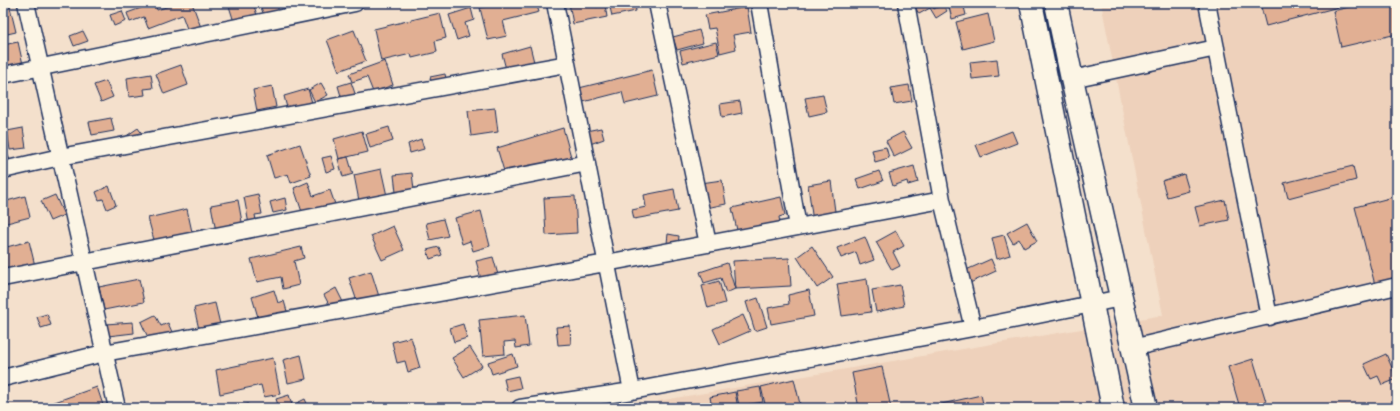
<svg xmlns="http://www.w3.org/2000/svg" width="1400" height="411" viewBox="0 0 1400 411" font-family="Mynerve,sans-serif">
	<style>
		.built { fill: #eed1bb }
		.building { fill: #e1af93; stroke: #1b2f5e }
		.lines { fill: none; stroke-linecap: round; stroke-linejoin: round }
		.street-casing { stroke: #1b2f5e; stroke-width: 19 }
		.secondary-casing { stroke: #1b2f5e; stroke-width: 25 }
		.street { stroke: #fcf5e5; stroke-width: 16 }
		.secondary { stroke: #fcf5e5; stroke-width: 22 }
	</style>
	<rect width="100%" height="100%" fill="#f4e0cc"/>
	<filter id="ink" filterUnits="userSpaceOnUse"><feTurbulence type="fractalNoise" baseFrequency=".025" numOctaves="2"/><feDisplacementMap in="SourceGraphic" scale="8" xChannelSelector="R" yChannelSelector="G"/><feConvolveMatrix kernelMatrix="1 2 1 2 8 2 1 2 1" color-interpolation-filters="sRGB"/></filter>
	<g filter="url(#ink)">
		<path class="built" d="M1101,3H1397V408H657L658,401L1163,315Z"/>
		<path class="building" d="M9,3L16,32L3,35V4Z
			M155,3L157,10L178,3H192L203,33L190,37L182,15L148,28L144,17L130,22L127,13Z
			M228,3H253L259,21L236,28Z
			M259,3H276L281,16L267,22Z
			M498,3H536L539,12L503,21L507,36L488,40L480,8Z
			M569,3H595L596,7L605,5L607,17L573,24Z
			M609,3H635L636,11L612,16Z
			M913,3H931L934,9L943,4L947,11L936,18L930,8L919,14Z
			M948,3H963L966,15L952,19Z
			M1260,3H1354L1266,26Z
			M1365,3H1397V34L1341,47L1333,11Z
			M747,7L751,32L733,35L736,49L720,53L715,28L708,29L705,15Z
			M471,8L474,20L465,23L469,36L457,40L449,15Z
			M122,11L126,21L114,26L110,15Z
			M440,13L446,38L435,41L437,52L412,58L411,54L381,61L374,29Z
			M988,14L994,41L963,49L956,22Z
			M354,30L366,61L339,71L327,40Z
			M699,30L703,43L677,50L673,37Z
			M83,31L88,41L74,46L70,36Z
			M18,42L24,69L3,73V45Z
			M716,42L719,54L683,63L680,51Z
			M530,46L535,66L507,73L502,54Z
			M997,59L999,76L972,79L970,62Z
			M385,61L393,85L373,92L367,77L352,82L349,74Z
			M181,65L188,85L164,94L156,74Z
			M652,70L658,96L625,104L622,92L583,102L579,88Z
			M151,74L153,88L144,89L145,95L129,97L127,78Z
			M445,74L448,88L433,91L430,77Z
			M106,81L113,97L101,102L94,85Z
			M351,82L358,102L344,106L338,86Z
			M321,83L328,95L315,102L309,90Z
			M909,85L912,101L894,104L891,88Z
			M272,86L276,107L257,111L253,90Z
			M308,89L315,113L290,120L284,96Z
			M823,95L827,112L809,116L805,98Z
			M740,101L742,113L722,117L720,104Z
			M495,108L498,132L471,136L468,111Z
			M111,118L114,131L92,135L89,122Z
			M389,127L393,141L370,148L366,134Z
			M23,128L26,148L10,150L7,131Z
			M138,128L146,139L120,157L112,146Z
			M563,128L573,164L507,181L497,148Z
			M601,128L604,139L590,144L586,131Z
			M362,131L368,152L339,159L334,139Z
			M1012,131L1017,143L981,157L976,145Z
			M903,132L912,148L894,157L886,141Z
			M421,139L424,149L410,153L408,144Z
			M300,144L311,176L291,183L288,174L274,178L267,155Z
			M886,147L889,158L875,162L872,150Z
			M6,151L10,160L3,163V152Z
			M331,156L335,169L326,172L322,158Z
			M348,157L353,174L343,177L338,159Z
			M914,166L918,182L908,185L907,181L893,186L889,173Z
			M1353,166L1356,180L1288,198L1284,183Z
			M381,169L389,205L361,211L354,175Z
			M879,171L883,181L860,189L856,179Z
			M412,173L415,198L397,201L394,175Z
			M1184,174L1189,191L1167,197L1162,181Z
			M722,180L726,204L706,208L701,183Z
			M831,181L836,219L813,222L808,185Z
			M308,182L313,196L330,190L337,210L305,221L294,188Z
			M109,186L116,205L107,209L103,199L99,200L96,192Z
			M674,189L678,211L634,219L632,210L646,207L644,195Z
			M258,194L262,214L255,215L258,229L250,230L244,197Z
			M55,195L64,215L50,221L41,201Z
			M25,196L30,217L3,224V202Z
			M575,196L577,233L546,235L544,198Z
			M1397,196V279L1375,285L1355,207Z
			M781,197L785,215L779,217L781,229L739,239L732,208Z
			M285,198L287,210L273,213L270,202Z
			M238,200L244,233L217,237L211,205Z
			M1225,200L1229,220L1200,226L1195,207Z
			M187,209L194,241L157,251L148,218Z
			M481,211L490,246L473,251L470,241L462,244L455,218Z
			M443,219L448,236L430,240L426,223Z
			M1027,222L1037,241L1024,248L1019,239L1013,243L1007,233Z
			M393,226L404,250L382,260L371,236Z
			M896,231L904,246L893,252L900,266L892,270L876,242Z
			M668,234L679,236L678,245L667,243Z
			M1004,235L1010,255L997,259L992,238Z
			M865,237L874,260L860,265L856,252L841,258L837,248Z
			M29,241L37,274L8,281L3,262V248Z
			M812,246L833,277L817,288L797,257Z
			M301,247L304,258L294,261L299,285L283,289L281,277L257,282L251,259Z
			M439,247L442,255L430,259L427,250Z
			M493,257L500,282L483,286L476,261Z
			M789,258L791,286L735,289L733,261Z
			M991,259L996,271L970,283L964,271Z
			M727,263L735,289L726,293L721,278L704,283L700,272Z
			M371,271L382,306L361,313L349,278Z
			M139,279L144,302L104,310L99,287Z
			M867,279L871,312L842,316L837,284Z
			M719,281L725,303L708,308L702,286Z
			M900,285L904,306L876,312L872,290Z
			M336,288L346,308L334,314L324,295Z
			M274,290L278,303L284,301L291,325L263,334L252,297Z
			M809,290L814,316L771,324L768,308L789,304L788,295Z
			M758,298L767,327L755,331L746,302Z
			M215,303L223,337L202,342L194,308Z
			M47,314L51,325L41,328L37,317Z
			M155,315L161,326L168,323L177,343L155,353L141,322Z
			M525,315L529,346L516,348L515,341L504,342L505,354L483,356L479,320Z
			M743,315L750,331L720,344L713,329Z
			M133,322L134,333L108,336L106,324Z
			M463,324L467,338L454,342L450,328Z
			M570,326L571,344L558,345L556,327Z
			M411,337L420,368L408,372L405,361L397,363L392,342Z
			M470,347L482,366L464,377L452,358Z
			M513,354L517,366L492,374L488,362Z
			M1386,354L1397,379L1382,385L1378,376L1371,379L1364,364Z
			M301,355L306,379L288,383L283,360Z
			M273,358L280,394L264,397L261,385L220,394L216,370Z
			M1253,359L1268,408H1240L1228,367Z
			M882,367L891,408H859L852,373Z
			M518,376L521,388L507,391L504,379Z
			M794,379L800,404L783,408H766L761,387Z
			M97,387L104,408H54L52,403Z
			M760,387L763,402L739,406L736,391Z
			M735,392L738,408H712L710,397Z
			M289,395L293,408H279L276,399Z
			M981,395L984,408H924Z
			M305,399L309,408H292L291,406Z
			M248,404V408H234V406Z"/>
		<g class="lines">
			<defs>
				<path id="street" d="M26,3L117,408
					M555,3L632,391
					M657,3L708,244
					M759,3L798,227
					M906,3L942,200L973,328
					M1207,3L1269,317
					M3,75L355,3
					M1072,79L1216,48
					M3,170L60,157L567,64
					M3,278L587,163
					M1132,348L1397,286
					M3,378L104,353L606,263L942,200
					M520,408L632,391L973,328L1121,298"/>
				<path id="secondary" d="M1031,3L1113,408
					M1056,3L1072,79L1146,408"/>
			</defs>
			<use href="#street" class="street-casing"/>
			<use href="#secondary" class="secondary-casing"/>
			<use href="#street" class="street"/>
			<use href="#secondary" class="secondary"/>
		</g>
	</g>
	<rect width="1400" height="411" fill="none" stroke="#fcf5e5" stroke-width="16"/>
	<rect x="8" y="8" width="1384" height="395" fill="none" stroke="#1b2f5e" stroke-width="1.5" filter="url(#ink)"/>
</svg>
